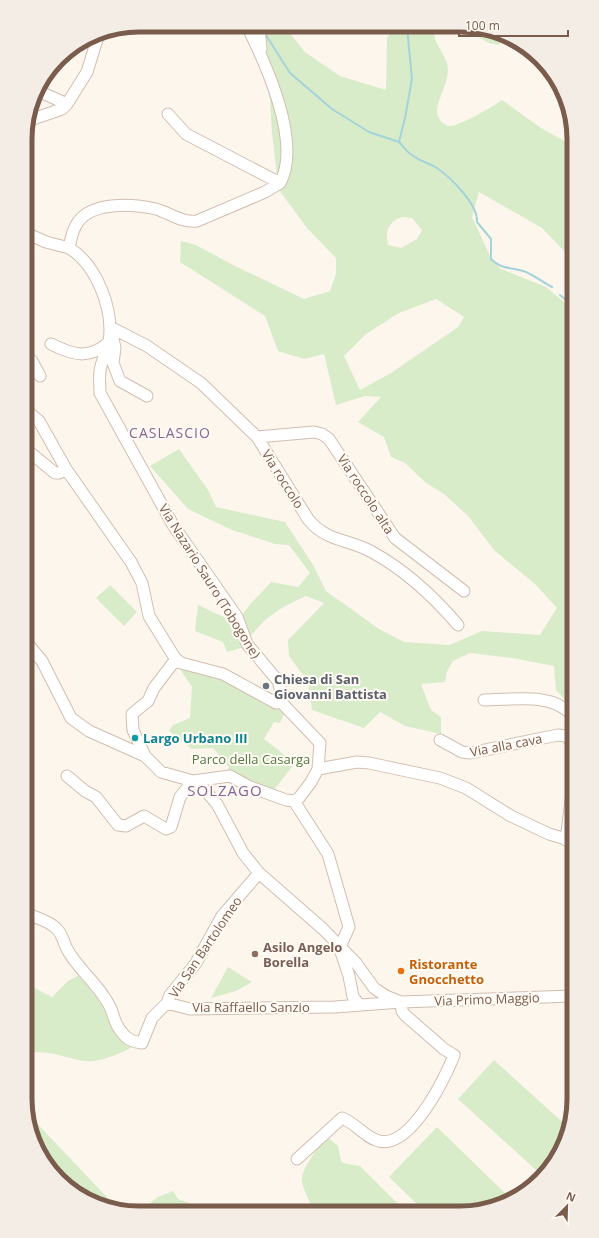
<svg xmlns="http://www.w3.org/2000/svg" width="599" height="1238" viewBox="0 0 599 1238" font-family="'Open Sans',sans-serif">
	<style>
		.green { fill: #d8ecc9; fill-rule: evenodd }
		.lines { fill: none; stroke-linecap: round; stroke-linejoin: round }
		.stream { stroke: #a5d3da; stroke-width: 2 }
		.minor-casing { stroke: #d1beb0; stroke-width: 13 }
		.minor { stroke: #fff; stroke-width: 11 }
		.worship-dot { fill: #6b7280; stroke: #fffaf3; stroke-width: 1.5 }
		.culture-dot { fill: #0f9aa8; stroke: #fffaf3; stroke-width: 1.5 }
		.education-dot { fill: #8d6e63; stroke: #fffaf3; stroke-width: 1.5 }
		.food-dot { fill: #e8710a; stroke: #fffaf3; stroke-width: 1.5 }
		.labels { text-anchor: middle; stroke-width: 4; stroke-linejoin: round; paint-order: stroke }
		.street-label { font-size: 13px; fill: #7a5c4d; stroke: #fffaf3 }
		.worship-label { font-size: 13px; font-weight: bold; fill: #5b616d; stroke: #fffaf3; text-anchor: start }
		.culture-label { font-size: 13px; font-weight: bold; fill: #0d838f; stroke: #fffaf3; text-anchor: start }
		.park-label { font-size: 13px; fill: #537a41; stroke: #fffaf3 }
		.education-label { font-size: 13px; font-weight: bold; fill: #785e54; stroke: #fffaf3; text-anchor: start }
		.food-label { font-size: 13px; font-weight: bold; fill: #c56008; stroke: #fffaf3; text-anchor: start }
		.neighbourhood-label { font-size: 14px; letter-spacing: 1px; fill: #846695; stroke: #fffaf3 }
		.quarter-label { font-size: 15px; letter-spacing: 1px; fill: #846695; stroke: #fffaf3 }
		.rim { fill: none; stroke: #7a5c4d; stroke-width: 5 }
	</style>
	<rect width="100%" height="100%" fill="#fdf6ec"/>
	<path class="green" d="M250,26H278L291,35L305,52L340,76L386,90L387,38L394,27H435C430,43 448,54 448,70C448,83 437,101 437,111C437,116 439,119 442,122C445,124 447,126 450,126C460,126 494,106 502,100L541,128L570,144L571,258L542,228L479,192L472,217L491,258L501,269L546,287L571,308L572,707L556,690L554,666L512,658L470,653L453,661L447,671L445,682L421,684L431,710L441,717V734L405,726L380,712L364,728L312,710L308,682L289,656L288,640L324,603L306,596C282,607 267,615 251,636L241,617C249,603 261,594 271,582L298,587L310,573L289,545L275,544L232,530L188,509L150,466L179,449L208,490L216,507L285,522L313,565L326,591L379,629L404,642L449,645L482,631L540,635L557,608L536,585L495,551L468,516L444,494L425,482L405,463L391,457L384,437L358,422L381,397L365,396L336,405L324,354L304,359L278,351L265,316L180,262L181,241L196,245L235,266L304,299L330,291L336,274V258L307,228L281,193L278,184L272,133L270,100L267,84ZM402,217L412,218L422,230L417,239L401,248L388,245C385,231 388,222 402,217ZM436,299L464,317L458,327L391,373L360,390L344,356L366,334L399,313Z
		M459,27H482L507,39L498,45L489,43Z
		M110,585L137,612L124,626L96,598Z
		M198,605L226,618L244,647L227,652L223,642L195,631Z
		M178,666L222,676L285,712L280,723L274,722L264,739L295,763L273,791L227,772L229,767L213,748L192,749L169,731L173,725L190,718L192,687Z
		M228,967L252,982L236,991L211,998Z
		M81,974C87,983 96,992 101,1002C110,1020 111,1038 132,1047C121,1054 97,1063 84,1061C65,1058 49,1050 29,1053V985L52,997L68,981Z
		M494,1060L569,1128L566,1139L537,1171L458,1099Z
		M29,1115L120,1211L64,1185L29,1129Z
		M437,1127L509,1197L490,1209H422L389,1177Z
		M327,1137L338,1146L341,1161L343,1163L360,1166L403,1209L237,1210L239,1206L312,1208C309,1199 304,1191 302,1182C300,1170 319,1146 327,1137Z
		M173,1191L178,1199L189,1203L198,1210L140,1211L158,1197Z"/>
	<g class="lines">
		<path class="stream" d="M407,27L412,79L405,118L399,142C403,146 407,152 412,155C419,161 429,163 437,168C451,178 478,204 477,222L491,239V259C501,270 514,267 526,272C535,276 544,283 552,287
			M264,32L290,73L332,109L369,132L399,142
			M560,295L571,304"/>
		<defs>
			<path id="minor" d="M247,26C266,64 302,143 280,183L265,192L197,221C182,223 170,213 156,209C134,204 93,201 78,222C72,230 71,239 69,248C97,265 114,310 109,342C107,352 101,361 100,371C99,378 100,386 100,393L173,525L237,617L247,644L278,681L282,695L280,701
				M259,26L261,49
				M327,26H334
				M466,27L467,28
				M36,90L67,104
				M168,114L186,134L280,183
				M27,121L62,109L67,104L87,72L99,33
				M26,233L46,242L69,248
				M110,327L147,346L201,383L257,437L308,519C326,542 349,539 372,552C405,570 434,597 458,625
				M112,334L115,348L113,363L120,381L147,396
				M51,344C73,355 89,360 109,342
				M27,356L32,361L40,376
				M27,411L39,421L66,469L131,562L142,583L149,616L175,658L181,663L223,674L276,703L280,701
				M257,437L314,432L322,434L329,439L395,538L464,591
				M27,450L55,473H59L66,469
				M27,643L42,661L71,718L89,731L145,756L161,772L193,781L203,788L217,804L243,853L259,873L323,929L356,963L374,988L386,996L401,1002
				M484,700C513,700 551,692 572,715
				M280,701L320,743L318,769
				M440,740L462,752L470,753L558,735L566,736L572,743
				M145,756L133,730L132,714L148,701L154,688L173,663L178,662
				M67,776L85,791L96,797L118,825L126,826L144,816L166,829L171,827L180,797L193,781
				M193,781L230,776L250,787L286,800L294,801L299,798L311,782L318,769L357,762L369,763L440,778L466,788L511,816L549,834L573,841
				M294,801L328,854L349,927L340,947
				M566,840L573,784
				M28,914C37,918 49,921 56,928C63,935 63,941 67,949C78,970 101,986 111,1009C115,1020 116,1027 125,1036C130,1041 135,1042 142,1043L152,1018L167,1003L170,995L196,963L222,916L259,873
				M340,949L349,976L353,997L359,1004
				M167,1003L190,1009L335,1007L401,1002L573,996
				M297,1159L342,1118C356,1123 365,1138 379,1141C410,1149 445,1079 454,1055L444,1049L405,1015L402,1011L401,1002"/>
		</defs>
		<use href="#minor" class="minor-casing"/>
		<use href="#minor" class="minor"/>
	</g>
	<circle class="worship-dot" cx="266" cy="686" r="4"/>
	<circle class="culture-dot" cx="135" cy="738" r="4"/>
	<circle class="education-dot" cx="255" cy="954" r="4"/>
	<circle class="food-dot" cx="401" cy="971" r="4"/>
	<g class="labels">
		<g class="street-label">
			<text transform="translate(283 479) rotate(58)" y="5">Via roccolo</text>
			<text transform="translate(366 494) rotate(57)" y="5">Via roccolo alta</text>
			<text transform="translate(210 581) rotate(58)" y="5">Via Nazario Sauro (Tobogone)</text>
			<text transform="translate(506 745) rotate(-11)" y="5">Via alla cava</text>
			<text transform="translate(205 947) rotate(-56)" y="5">Via San Bartolomeo</text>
			<text transform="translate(487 999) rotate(-2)" y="5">Via Primo Maggio</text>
			<text x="251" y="1012">Via Raffaello Sanzio</text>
		</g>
		<g class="worship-label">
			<text x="274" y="684">Chiesa di San<tspan x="274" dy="15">Giovanni Battista</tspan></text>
		</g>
		<g class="culture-label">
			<text x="143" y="743">Largo Urbano III</text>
		</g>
		<g class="park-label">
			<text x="251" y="764">Parco della Casarga</text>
		</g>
		<g class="education-label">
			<text x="263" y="952">Asilo Angelo<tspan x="263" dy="15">Borella</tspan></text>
		</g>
		<g class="food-label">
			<text x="409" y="969">Ristorante<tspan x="409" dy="15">Gnocchetto</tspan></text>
		</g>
		<g class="neighbourhood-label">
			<text x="170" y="438">CASLASCIO</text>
		</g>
		<g class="quarter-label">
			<text x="225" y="796">SOLZAGO</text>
		</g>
	</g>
	<path d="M0 0H599V1238H0ZM139 32H460A107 107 0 0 1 567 139V1099A107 107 0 0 1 460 1206H139A107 107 0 0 1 32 1099V139A107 107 0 0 1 139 32Z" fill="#f4ede6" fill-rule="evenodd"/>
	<path class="rim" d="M139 32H460A107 107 0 0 1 567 139V1099A107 107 0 0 1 460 1206H139A107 107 0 0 1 32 1099V139A107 107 0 0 1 139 32Z"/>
	<g transform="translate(567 1206) rotate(23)" stroke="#fffaf3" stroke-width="3" paint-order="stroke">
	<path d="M0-3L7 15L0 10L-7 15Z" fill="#7a5c4d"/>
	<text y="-6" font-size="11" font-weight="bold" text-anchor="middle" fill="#7a5c4d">N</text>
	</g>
	<path d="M459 30v6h109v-6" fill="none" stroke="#7a5c4d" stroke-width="2"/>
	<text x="465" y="30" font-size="12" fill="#7a5c4d" stroke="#fffaf3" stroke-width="3" paint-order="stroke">100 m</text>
</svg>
